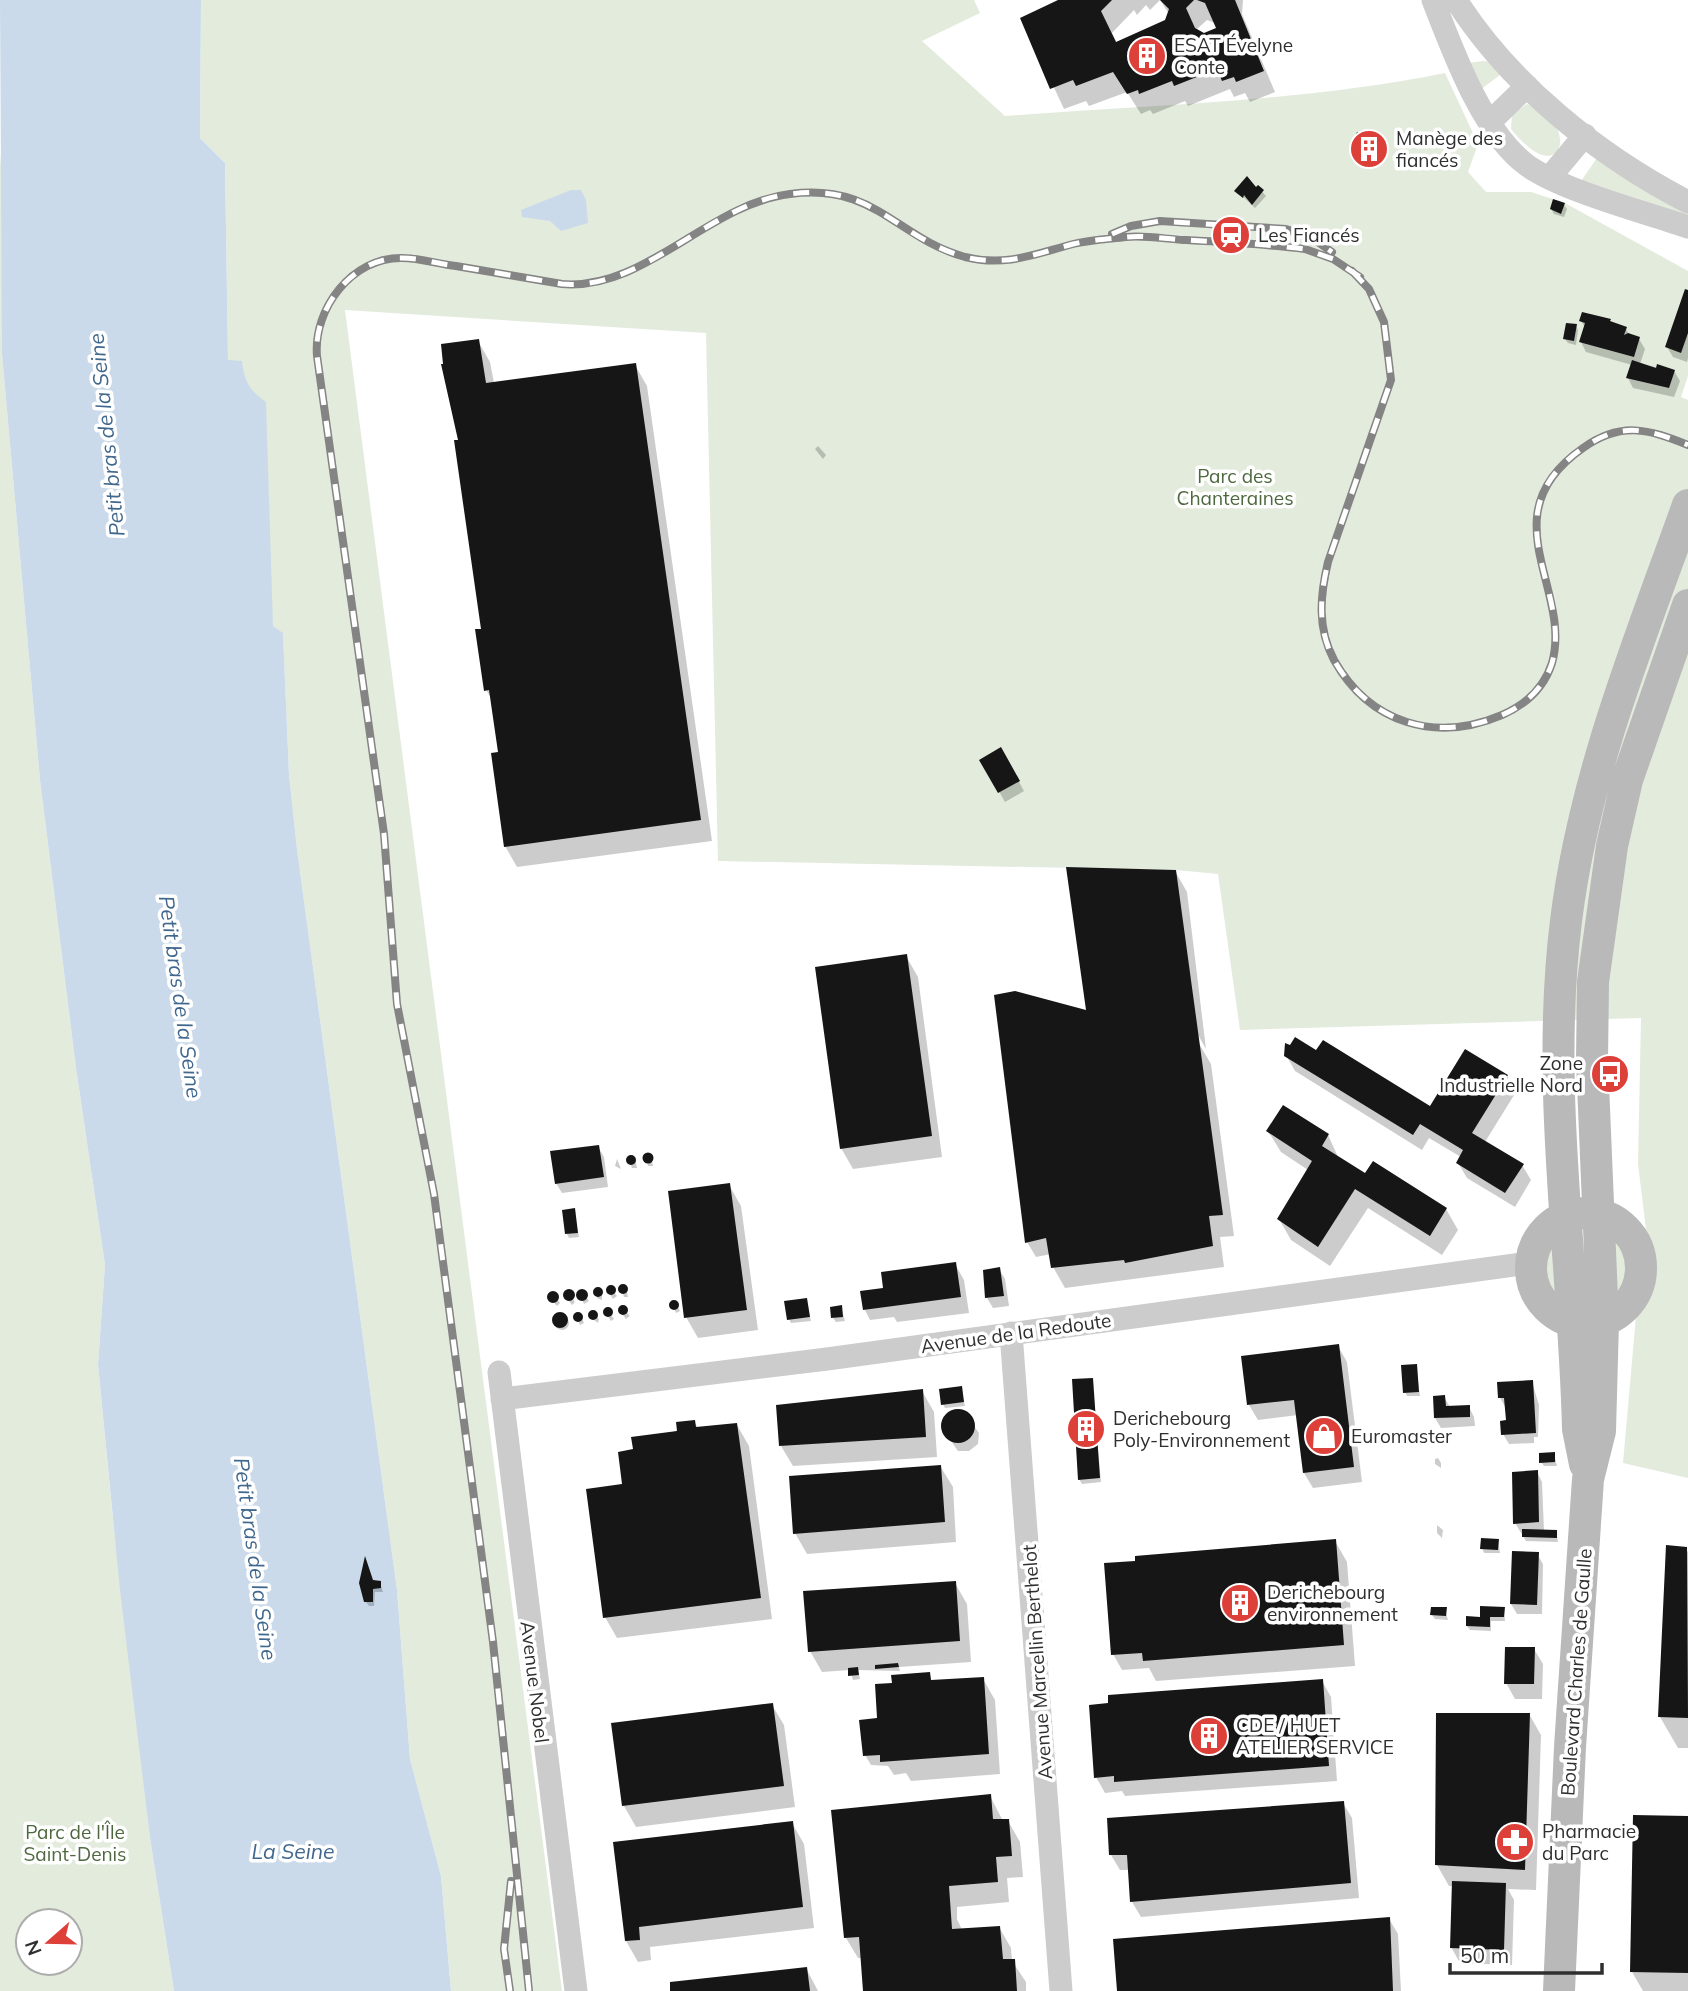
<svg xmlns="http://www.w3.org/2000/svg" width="1688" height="1991" viewBox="0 0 1688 1991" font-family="Mulish,sans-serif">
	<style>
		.green { fill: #e3ebdd; fill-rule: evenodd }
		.water { fill: #cadaea }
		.shadow { fill: #0003; fill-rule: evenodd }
		.building { fill: #161616 }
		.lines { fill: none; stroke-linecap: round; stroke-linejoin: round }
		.minor { stroke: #ccc; stroke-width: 23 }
		.secondary { stroke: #b9b9b9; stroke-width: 32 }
		.rail-casing { stroke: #848484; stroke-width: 8 }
		.rail { stroke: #fff; stroke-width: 5; stroke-dasharray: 16; stroke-linecap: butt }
		.labels { text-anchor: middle; stroke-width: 7; stroke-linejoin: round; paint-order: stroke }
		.poi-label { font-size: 19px; fill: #2f2f2f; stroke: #fff; text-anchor: start }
		.park-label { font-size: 19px; fill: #4d683e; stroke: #fff }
		.street-label { font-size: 19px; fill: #2f2f2f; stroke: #fff }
		.water-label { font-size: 21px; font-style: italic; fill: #40678d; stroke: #fff }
	</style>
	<rect width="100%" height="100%" fill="#fff"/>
	<path class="green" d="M201,0H974L980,13L922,41L1005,116C1152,105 1301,102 1445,73L1478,144L1468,172L1486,192H1531L1565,203L1688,271V376L1681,397L1688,400V1478L1623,1463L1636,1316L1653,1286L1638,1164L1641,1018L1240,1030L1218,874L1176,870L718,861L706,333L345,310L562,1991H451L441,1876L410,1759L397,1590L297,849L289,774L283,634L273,626L254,393L228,361L225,163L200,138Z
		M1483,61L1494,62L1504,72L1480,90L1468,63Z
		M1527,104C1581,120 1564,195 1511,129L1512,114Z
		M0,153L3,194L2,354L40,780L76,1068L105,1265L98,1365L112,1510L150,1838L174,1991H0ZM28,1921H70V1963H28Z
		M1599,155L1688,209V219L1579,184Z
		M1614,1235C1633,1251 1636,1285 1616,1301Z
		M1553,1239L1557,1301C1540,1282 1539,1260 1553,1239Z"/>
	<path class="water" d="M0,0H201L200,138L225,163L228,360L242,361C244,381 250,391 266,402L273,626L283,633L289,774L297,849L397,1590L410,1759L441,1876L451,1991H174L150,1838L120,1590L98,1365L105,1265L76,1068L40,780L10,444L2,354Z
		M571,190H581L586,200L588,223L561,231L550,221L522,217L521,210Z"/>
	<path class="shadow" d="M1059,0H1243L1242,14L1275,92L1250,102L1245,93L1234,97L1230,89L1188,106L1185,101L1153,114L1150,110L1141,114L1127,92L1089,106L1086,101L1064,109L1022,19ZM1160,0L1169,14L1166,21L1117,43L1112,33L1134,10L1137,15L1146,5L1150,10ZM1207,20L1215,23L1218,29L1204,35L1197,29Z
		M1380,144L1383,149L1376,165L1351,149Z
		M1258,187L1266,196L1255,208L1237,191Z
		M1564,205L1567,209L1564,217L1554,214L1551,209Z
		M1688,292V358L1687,362L1673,357L1667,347Z
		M1581,320L1626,329L1630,336L1639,339L1645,349L1640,364L1674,371L1680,381L1674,397L1633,388L1628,378L1632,365L1586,352L1581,342L1585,328Z
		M1576,326L1578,330L1576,345L1568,343L1565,339Z
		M478,341L490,362L494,383L635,365L647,386L712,841L517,867L505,846L501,761L493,701L486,690L483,630L460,441L443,366Z
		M818,446L826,455L823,459L815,449Z
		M1001,750L1024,791L1005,802L982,761Z
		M1175,871L1187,892L1206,1049L1197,1033L1194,1035L1211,1064L1234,1236L1220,1237L1224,1267L1065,1288L1053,1267L1051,1254L1036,1257L1027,1242L1090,1013Z
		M906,956L918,977L942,1157L853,1169L841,1148Z
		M1286,1045L1430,1108L1507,1076L1516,1092L1485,1142L1522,1165L1531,1180L1515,1207L1467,1178L1458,1163L1461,1157L1429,1138L1422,1150L1295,1071L1286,1055Z
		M1268,1131L1328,1135L1339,1159L1366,1176L1446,1209L1458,1230L1442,1255L1368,1208L1330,1266L1291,1240L1279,1219L1308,1170L1281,1152Z
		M598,1147L604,1157L608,1187L562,1193L556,1183Z
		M646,1156L651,1157L653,1166H648Z
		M617,1159L621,1169L615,1166Z
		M629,1159H635L637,1168H632Z
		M729,1185L741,1206L758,1330L698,1338L686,1317Z
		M574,1210L579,1237L569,1238L567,1234Z
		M955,1264L964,1280L969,1313L897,1322L894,1317L870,1320L865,1310L886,1290Z
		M999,1269L1005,1279L1009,1306L993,1308L987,1298L985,1271Z
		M621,1287H626L628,1297H624Z
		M611,1288L617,1296L613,1299L608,1291Z
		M596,1290L602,1292V1300L597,1298Z
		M582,1291L589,1301L584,1304L579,1293Z
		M568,1292L575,1302L572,1305L565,1296Z
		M554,1294L560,1303L557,1306L550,1298Z
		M806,1300L811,1321L791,1323L789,1319Z
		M675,1302L680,1311L676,1313L672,1303Z
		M841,1307L845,1321L836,1322L833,1318Z
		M623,1308L630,1316L626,1319L620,1311Z
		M608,1310L614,1319L611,1321L605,1312Z
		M593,1312L599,1319L598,1323L590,1317Z
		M580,1314L584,1323L580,1325L576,1315Z
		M555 1323a7 7 0 1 1 14 0a7 7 0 1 1-14 0Z
		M1338,1346L1347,1362L1362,1482L1313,1488L1304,1473L1298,1415L1258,1420L1249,1405Z
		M1416,1366L1420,1396H1407L1405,1392Z
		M1092,1380L1101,1482L1082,1484L1079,1479Z
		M1532,1382L1539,1405L1538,1437H1534V1443L1509,1444L1503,1434L1508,1422L1506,1408L1500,1398Z
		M961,1388L965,1406L945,1408L943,1404Z
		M922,1391L934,1412L937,1457L793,1466L781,1446Z
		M1444,1397L1450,1407H1469L1474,1417L1475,1426L1441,1428L1435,1418Z
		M951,1412H964L979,1433L978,1444L969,1451H958L944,1431V1420Z
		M694,1422L698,1428L737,1425L749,1446L772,1619L617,1638L605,1617L634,1451Z
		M1554,1454L1557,1466H1544L1541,1462Z
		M1438,1458L1441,1463V1468L1435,1464V1459Z
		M940,1466L953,1487L956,1542L807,1554L795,1533Z
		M1537,1472L1542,1482L1544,1531H1556L1558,1542L1526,1541L1515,1523Z
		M1437,1525L1443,1530L1442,1538L1437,1533Z
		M1335,1541L1347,1562L1355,1666L1156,1681L1149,1668L1122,1670L1113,1654Z
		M1498,1541L1500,1553H1484L1482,1548Z
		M1686,1549L1688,1552V1748H1678L1660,1717Z
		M1537,1554L1543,1564L1542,1614H1517L1511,1604Z
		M373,1582L380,1583L383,1592H375L374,1606H369L366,1602Z
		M955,1583L967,1604L971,1662L899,1667L900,1671L858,1670L860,1679L853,1680L850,1670L822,1672L810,1651Z
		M1445,1609L1448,1620L1435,1619L1432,1615Z
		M1504,1609L1505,1621H1491V1631L1470,1630L1467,1626Z
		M1534,1649L1543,1664L1542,1699H1515L1506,1683Z
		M929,1674L932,1682L983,1679L995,1700L1000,1774L911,1781L906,1773L894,1775L888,1766L871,1765L865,1755L891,1685Z
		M1322,1681L1331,1697L1337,1781L1125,1796L1122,1791L1105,1793L1096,1777Z
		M772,1705L784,1725L795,1807L636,1827L624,1806L613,1725Z
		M1529,1714L1541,1735L1536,1890L1508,1889L1514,1900L1512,1965L1460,1963L1451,1947L1453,1886H1449L1437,1865Z
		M990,1796L1003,1821H1008L1020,1842L1023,1877L1007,1878L1009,1902L957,1907V1919L962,1930L999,1927L1011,1948L1012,1961L1026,1982V1991H865L863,1958H858L846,1938Z
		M1343,1803L1352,1818L1359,1898L1141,1917L1132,1902L1130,1870H1120L1111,1855Z
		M1688,1818V1991H1643L1632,1972Z
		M792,1823L804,1844L814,1928L650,1947L651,1960L638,1962L626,1941L615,1843Z
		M1389,1919L1398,1934L1401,1991H1119Z
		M806,1968L818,1991H672Z"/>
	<path class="building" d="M1058,0H1112L1101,11L1116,42L1165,20L1169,9L1160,0H1194L1186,8L1195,28L1204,33L1216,28L1205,3L1197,0H1235L1264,71L1236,82L1234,77L1222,81L1217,69L1174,86L1172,81L1139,94L1138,90L1127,94L1113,72L1076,86L1073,80L1050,89L1020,18Z
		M1357,132L1381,143L1373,162L1349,149Z
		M1247,176L1256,187L1258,185L1264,190L1252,205L1244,195L1243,198L1234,191Z
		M1553,199L1565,203L1561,214L1550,209Z
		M1685,289L1688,290V333L1681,353L1665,347Z
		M1582,312L1611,319L1610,321L1627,327L1624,335L1628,333L1640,337L1634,357L1579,342L1585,323L1579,321Z
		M1566,323L1577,324L1574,341L1563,339Z
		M479,339L486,383L636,363L701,820L504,847L491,753L498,752L489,690L484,691L475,629H481L454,440H458L441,364H443L441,344Z
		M1632,360L1656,368L1657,364L1675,370L1669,388L1626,378Z
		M1001,747L1020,781L998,793L979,760Z
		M1066,867L1176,870L1223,1215L1209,1216L1213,1246L1125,1263L1124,1260L1051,1268L1046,1238L1025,1243L994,995L1015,991L1086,1010Z
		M907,954L932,1136L840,1149L815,967Z
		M1295,1037L1316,1050L1323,1040L1430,1106L1465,1049L1508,1075L1472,1133L1524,1164L1505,1193L1456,1163L1463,1150L1420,1124L1413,1135L1284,1056L1285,1043L1290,1045Z
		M1283,1105L1329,1134L1322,1146L1365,1173L1373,1161L1447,1208L1430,1236L1355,1189L1318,1247L1277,1219L1312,1161L1266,1131Z
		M599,1145L604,1177L555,1184L550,1151Z
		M642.5 1158a5.5 5.5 0 1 1 11 0a5.5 5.5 0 1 1-11 0Z
		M626 1160a5 5 0 1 1 10 0a5 5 0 1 1-10 0Z
		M730,1183L747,1310L684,1318L668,1191Z
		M575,1208L578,1233L565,1234L562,1210Z
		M956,1262L961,1297L863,1310L860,1291L883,1288L881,1272Z
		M1000,1267L1004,1296L985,1298L983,1270Z
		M618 1289a5 5 0 1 1 10 0a5 5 0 1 1-10 0Z
		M606 1290a5 5 0 1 1 10 0a5 5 0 1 1-10 0Z
		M593 1292a5 5 0 1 1 10 0a5 5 0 1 1-10 0Z
		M563 1295a6 6 0 1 1 12 0a6 6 0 1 1-12 0Z
		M576 1295a6 6 0 1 1 12 0a6 6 0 1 1-12 0Z
		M547 1297a6 6 0 1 1 12 0a6 6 0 1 1-12 0Z
		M807,1298L810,1317L787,1320L784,1301Z
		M669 1305a5 5 0 1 1 10 0a5 5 0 1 1-10 0Z
		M618 1310a5 5 0 1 1 10 0a5 5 0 1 1-10 0Z
		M842,1305L843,1317L831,1318L830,1307Z
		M603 1312a5 5 0 1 1 10 0a5 5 0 1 1-10 0Z
		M588 1315a5 5 0 1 1 10 0a5 5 0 1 1-10 0Z
		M573 1317a5 5 0 1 1 10 0a5 5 0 1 1-10 0Z
		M552 1320a8 8 0 1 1 16 0a8 8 0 1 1-16 0Z
		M1339,1344L1354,1467L1303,1473L1294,1400L1247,1405L1241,1356Z
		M1417,1364L1419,1392L1403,1393L1401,1365Z
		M1093,1378L1100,1478L1078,1480L1072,1379Z
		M1533,1380L1536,1433L1501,1435L1500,1421L1506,1420L1504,1398H1498L1497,1382Z
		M962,1386L964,1402L941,1405L939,1389Z
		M923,1389L926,1437L779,1446L776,1405Z
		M1445,1395L1446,1406L1470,1405V1417L1434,1418L1433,1396Z
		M941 1426a17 17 0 1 1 34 0a17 17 0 1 1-34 0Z
		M695,1420L696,1427L737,1423L761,1598L603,1618L586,1489L622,1484L618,1452L633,1449L631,1437L677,1431L676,1422Z
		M1555,1452V1462L1539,1463V1453Z
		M941,1465L945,1522L793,1534L789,1476Z
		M1538,1470L1539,1522L1513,1524L1512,1472Z
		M1522,1529L1557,1530V1538L1522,1537Z
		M1481,1538L1499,1539L1498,1550L1480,1549Z
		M1336,1539L1344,1645L1143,1661L1142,1653L1111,1655L1104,1563L1135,1561V1556Z
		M1666,1545L1687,1547L1688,1718L1658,1717Z
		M1512,1551L1539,1552L1537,1605L1510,1604Z
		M365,1556L373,1580L381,1581V1588L373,1589V1602H364L359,1583Z
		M956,1581L960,1641L808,1652L803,1591Z
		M1480,1606L1505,1607L1504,1617H1490V1627L1466,1626V1616L1480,1617Z
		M1431,1607H1447L1446,1616L1430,1615Z
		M1505,1647H1535L1534,1684H1504Z
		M898,1663L899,1667L875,1669V1665Z
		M858,1667L859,1675L848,1676V1668Z
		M930,1672L931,1680L984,1677L989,1754L880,1762V1755L863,1756L859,1720L877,1718L875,1684L892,1683L891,1675Z
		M1323,1679L1329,1766L1114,1782V1776L1094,1778L1089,1705L1108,1703V1695Z
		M773,1703L784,1786L622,1806L611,1723Z
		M1436,1713H1530L1525,1870L1435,1865Z
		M991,1794L993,1819H1009L1012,1856L996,1857L998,1882L949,1886L952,1929L1000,1926L1003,1959H1015L1017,1991H863L859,1937L844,1938L831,1810Z
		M1344,1801L1351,1883L1130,1902L1127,1855H1109L1107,1818Z
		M1633,1815L1688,1816V1973L1630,1972Z
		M793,1821L803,1907L639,1927L640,1940L625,1941L613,1842Z
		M1452,1881L1506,1883L1504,1950L1450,1948Z
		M1390,1917L1393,1991H1117L1113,1939Z
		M807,1967L810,1991H670V1982Z"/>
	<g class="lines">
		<path class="minor" d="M1433,0C1453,51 1482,133 1528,166C1564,191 1644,212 1688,227
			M1456,0C1510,85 1599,156 1688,202
			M1490,122L1527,86
			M1549,178L1585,135
			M1011,1333L1061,1991
			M499,1372L576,1991
			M502,1399L827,1359L1529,1263"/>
		<path class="secondary" d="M1531 1268a55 55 0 1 1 110 0a55 55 0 1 1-110 0Z
			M1585,1464L1578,1429C1574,1260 1545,1089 1566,921C1584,775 1639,642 1688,505
			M1559,1991L1570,1747L1588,1479L1600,1431L1603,1322L1592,1061L1593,982L1612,846L1627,780L1688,605"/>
		<defs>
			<path id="rail" d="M1112,234L1131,226L1160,221L1286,229L1309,236L1332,252
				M1352,271L1369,289L1384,322L1391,380L1328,562C1320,596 1317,628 1334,660C1370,724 1436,743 1502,715C1525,705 1544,688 1552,663C1573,589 1487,515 1583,448C1621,421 1648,429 1688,445
				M510,1991L504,1949L511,1881
				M529,1991L493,1642L434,1194L397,1004L384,834L317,356C313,309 352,257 402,258C420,258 438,264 456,266C491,272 527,278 562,284C645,291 708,204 790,194C876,183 896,238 965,257C1006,267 1035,254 1073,244C1089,240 1109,239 1126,237C1145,235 1165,239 1184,240C1224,242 1265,244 1305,249L1333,259L1360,277"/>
		</defs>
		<use href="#rail" class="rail-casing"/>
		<use href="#rail" class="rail"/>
	</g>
	<defs>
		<symbol id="building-disc" viewBox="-11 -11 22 22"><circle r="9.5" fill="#dd3f39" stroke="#fff"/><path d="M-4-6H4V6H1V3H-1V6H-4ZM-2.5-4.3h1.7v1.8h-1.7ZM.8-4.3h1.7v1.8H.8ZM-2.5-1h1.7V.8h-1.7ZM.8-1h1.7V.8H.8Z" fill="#fff"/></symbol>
		<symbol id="station-disc" viewBox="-11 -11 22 22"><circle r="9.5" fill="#dd3f39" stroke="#fff"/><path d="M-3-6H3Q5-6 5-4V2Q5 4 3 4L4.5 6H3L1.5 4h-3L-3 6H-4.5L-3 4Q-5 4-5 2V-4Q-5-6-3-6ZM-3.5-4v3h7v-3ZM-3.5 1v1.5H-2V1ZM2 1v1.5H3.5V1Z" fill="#fff"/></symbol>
		<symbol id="bus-disc" viewBox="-11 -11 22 22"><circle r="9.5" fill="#dd3f39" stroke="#fff"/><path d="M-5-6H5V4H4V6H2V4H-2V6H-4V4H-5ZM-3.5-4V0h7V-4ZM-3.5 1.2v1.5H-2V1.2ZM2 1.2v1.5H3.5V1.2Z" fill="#fff"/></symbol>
		<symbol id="shop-disc" viewBox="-11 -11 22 22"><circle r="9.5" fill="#dd3f39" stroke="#fff"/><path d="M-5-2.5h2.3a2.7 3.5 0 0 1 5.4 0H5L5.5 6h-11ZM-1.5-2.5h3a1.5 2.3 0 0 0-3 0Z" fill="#fff"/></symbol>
		<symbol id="pharmacy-disc" viewBox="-11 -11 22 22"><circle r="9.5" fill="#dd3f39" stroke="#fff"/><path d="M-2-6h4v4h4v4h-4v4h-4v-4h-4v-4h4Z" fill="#fff"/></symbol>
	</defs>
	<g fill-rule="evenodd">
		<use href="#building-disc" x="1125" y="34" width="44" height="44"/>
		<use href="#building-disc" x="1347" y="127" width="44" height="44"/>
		<use href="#station-disc" x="1209" y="213" width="44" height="44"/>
		<use href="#bus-disc" x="1588" y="1052" width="44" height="44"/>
		<use href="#building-disc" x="1064" y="1407" width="44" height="44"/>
		<use href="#shop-disc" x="1302" y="1414" width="44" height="44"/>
		<use href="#building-disc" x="1218" y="1581" width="44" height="44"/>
		<use href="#building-disc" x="1187" y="1714" width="44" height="44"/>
		<use href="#pharmacy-disc" x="1493" y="1820" width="44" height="44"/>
	</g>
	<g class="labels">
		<g class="poi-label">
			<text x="1174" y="52">ESAT Évelyne<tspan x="1174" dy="22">Conte</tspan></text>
			<text x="1396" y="145">Manège des<tspan x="1396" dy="22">fiancés</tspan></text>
			<text x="1258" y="242">Les Fiancés</text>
			<text x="1583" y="1070" text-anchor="end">Zone<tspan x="1583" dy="22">Industrielle Nord</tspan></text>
			<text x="1113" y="1425">Derichebourg<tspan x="1113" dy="22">Poly-Environnement</tspan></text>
			<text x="1351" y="1443">Euromaster</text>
			<text x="1267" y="1599">Derichebourg<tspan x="1267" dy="22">environnement</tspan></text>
			<text x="1236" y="1732">CDE / HUET<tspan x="1236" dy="22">ATELIER SERVICE</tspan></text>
			<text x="1542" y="1838">Pharmacie<tspan x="1542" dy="22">du Parc</tspan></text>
		</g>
		<g class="park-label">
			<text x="1235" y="483">Parc des<tspan x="1235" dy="22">Chanteraines</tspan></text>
			<text x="75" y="1839">Parc de l'Île<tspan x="75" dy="22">Saint-Denis</tspan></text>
		</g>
		<g class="street-label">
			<text transform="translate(1016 1333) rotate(-8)" y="7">Avenue de la Redoute</text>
			<text transform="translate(1037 1662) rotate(-94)" y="7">Avenue Marcellin Berthelot</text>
			<text transform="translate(1576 1672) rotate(-86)" y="7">Boulevard Charles de Gaulle</text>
			<text transform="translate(535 1682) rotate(83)" y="7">Avenue Nobel</text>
		</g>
		<g class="water-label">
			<text transform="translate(107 435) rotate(-96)" y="7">Petit bras de la Seine</text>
			<text transform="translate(180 997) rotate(82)" y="7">Petit bras de la Seine</text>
			<text transform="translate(255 1559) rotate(82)" y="7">Petit bras de la Seine</text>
			<text x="293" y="1859">La Seine</text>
		</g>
	</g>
	<g transform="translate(49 1942) rotate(250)"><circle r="33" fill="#ffffff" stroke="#acacac" stroke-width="2"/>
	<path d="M0-5L12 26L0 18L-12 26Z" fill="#dd3f39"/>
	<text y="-10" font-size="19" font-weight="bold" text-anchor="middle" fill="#2f2f2f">N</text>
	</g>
	<path d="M1450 1963v10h152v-10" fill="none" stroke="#2f2f2f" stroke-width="3.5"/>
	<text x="1460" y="1963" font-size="21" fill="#2f2f2f" stroke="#ffffff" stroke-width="5" paint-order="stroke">50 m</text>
</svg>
